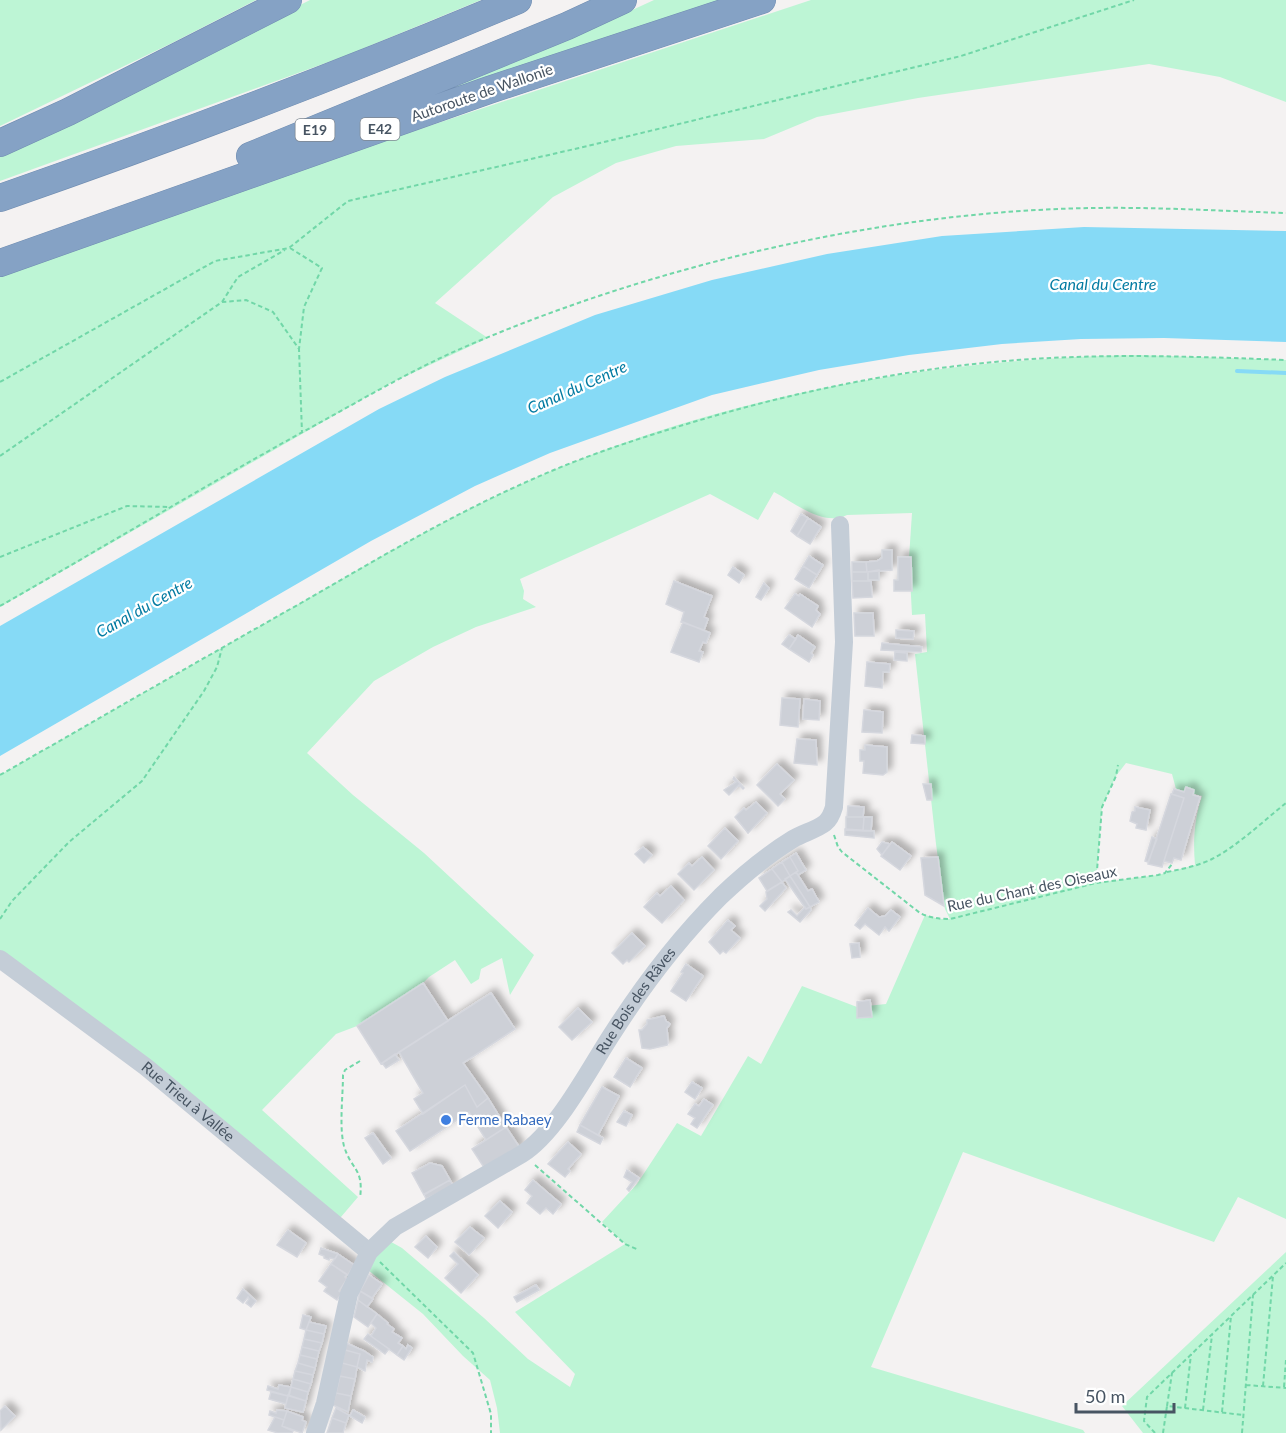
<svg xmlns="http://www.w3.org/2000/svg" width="1286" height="1433" viewBox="0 0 1286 1433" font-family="Lato,sans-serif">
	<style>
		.green { fill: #bdf5d5; fill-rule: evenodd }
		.water { fill: #86daf6 }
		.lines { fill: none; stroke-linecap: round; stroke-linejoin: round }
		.stream { stroke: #86daf6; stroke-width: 4 }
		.building { fill: #cdd0d7; stroke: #d5d7de; stroke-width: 1.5; filter: url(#shadow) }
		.highway-casing { stroke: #708db1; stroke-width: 28 }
		.path { stroke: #71d7a8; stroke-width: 2; stroke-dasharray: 4.5 3; stroke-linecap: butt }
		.minor { stroke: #c4cdd7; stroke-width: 18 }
		.highway { stroke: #85a2c5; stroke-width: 27 }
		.shop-dot { fill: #3f7fe0; stroke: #fff; stroke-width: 2 }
		.labels { text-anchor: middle; stroke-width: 4.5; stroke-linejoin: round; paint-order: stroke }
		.shield { fill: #fff; stroke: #7e8791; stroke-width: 1.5 }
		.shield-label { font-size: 14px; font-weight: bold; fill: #475462 }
		.street-label { font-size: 15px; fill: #475462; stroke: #fff }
		.shop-label { font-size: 15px; fill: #366cbe; stroke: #fff; text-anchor: start }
		.water-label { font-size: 16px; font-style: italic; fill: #037ba2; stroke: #fff }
	</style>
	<defs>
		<filter id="shadow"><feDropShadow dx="5" dy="-5" stdDeviation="3" flood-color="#0004"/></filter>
	</defs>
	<rect width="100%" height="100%" fill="#f4f2f2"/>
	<path class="green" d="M0,0H256L172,43L0,126Z
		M310,0H481L345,56L0,181V150L141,86Z
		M654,0H734L431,97L569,39Z
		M811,0H1286V102L1220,77L1149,64L918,98L817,117L764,139L676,146L616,163L553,197L435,303L488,338L391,383L0,607V273L262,181Z
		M1137,355L1286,360V1219L1238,1197L1214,1242L963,1152L871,1367L1083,1430L1085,1433H500L497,1408L490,1380L463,1356L423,1314L363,1266L384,1238L402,1248L484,1318L528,1359L570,1387L575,1374L515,1312L625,1244L602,1222L637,1184L677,1123L701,1136L748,1056L761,1064L802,986L857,1007L886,1004L925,915L939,919H950L945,909L936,844L915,654L927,652L925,614L912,615L909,558L912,513L847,515C823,527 795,503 774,492L758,520L710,494L520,579L524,591L523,599L536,607L476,627L433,647L374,681L307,753L353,795L424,853L534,955L510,995L502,958L481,969L479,979L471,984L455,960L429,977L423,983L357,1026L336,1034L262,1110L358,1197L335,1224L0,959V775C98,719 197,662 295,606C373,561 452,514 535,478C725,395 931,359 1137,355ZM1126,763L1172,774L1176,789L1202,796C1194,820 1193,841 1195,865L1158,875L1096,883L1102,807L1116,776Z
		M1286,1252V1433H1143L1122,1406Z"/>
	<path class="water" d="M1084,227L1286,231V342L1164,338L1081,339L1002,344L909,355L819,370L712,395L550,453L475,486L371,541L0,756V626L379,409L445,377L595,315L712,280L827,254L942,236Z"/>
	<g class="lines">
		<path class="stream" d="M1237,371L1286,373"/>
	</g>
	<path class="building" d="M801,514L808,518L797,536L791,531Z
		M808,518L821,527L810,544L797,536Z
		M882,550H892V570L867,572L866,562L877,561L882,558Z
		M809,556L823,565L817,575L803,566Z
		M898,557H911L912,591H894V580H898Z
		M852,562H866L867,572H852Z
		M803,566L817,575L809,588L795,579Z
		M733,567L744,575L739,583L728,575Z
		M879,570V580H868V572Z
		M852,572H868V580L870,581H852Z
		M674,581L712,596L704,617L708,619L704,630L681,622L684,612L666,604Z
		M852,581H871L872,597L853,598Z
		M764,583L769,588L761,600L756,597Z
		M795,594L799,596L800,594L818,606L816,610L820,614L812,627L785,608Z
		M854,613H873L874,636H855Z
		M683,622L710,633L706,643L703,642L699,651L703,652L699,662L671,652Z
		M896,630L914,631L913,639L896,638Z
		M789,635L796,639L789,649L782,644Z
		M798,635L815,647L811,653L813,655L809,662L789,649Z
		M882,643L922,647L921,652L881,650Z
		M895,652L907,653V661L894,660Z
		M867,662L890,664L889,672H883L882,688L865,686Z
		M782,698L800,699L798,727L780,725Z
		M804,699L820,701L819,720L803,719Z
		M864,710L883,712L882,733L862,732Z
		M912,735L925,736V744L911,743Z
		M797,739L816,740L817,765L794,763Z
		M865,745L887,747V772L883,775L863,773L864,761H860V750H865Z
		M777,764L794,780L780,794L785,799L778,806L757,785Z
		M734,777L744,788L743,789L739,785L729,795L724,790L736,782L733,779Z
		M923,784H931L932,800H927Z
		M1186,787L1194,790L1193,795L1200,797L1181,860L1174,858L1172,863L1164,861L1184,798L1172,794L1174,789L1184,792Z
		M1171,794L1184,798L1162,867L1148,864Z
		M756,802L767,813L748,833L735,817L744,808L746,810Z
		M848,806L864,807L863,817H872L871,831H863L864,817H847Z
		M1135,807L1150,810L1146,830L1136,828L1137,824L1130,821L1132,812L1135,811Z
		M846,817H864L863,831L846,830Z
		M725,828L738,841L721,859L708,846Z
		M845,829L874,831V838L845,835Z
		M1152,837L1157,839L1148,862L1145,861Z
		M882,842L890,844L882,855L877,849Z
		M892,842L911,856L900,870L881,856Z
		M643,847L652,855L644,863L635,854Z
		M796,853L806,870L798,875L796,872L798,871L790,857Z
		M702,857L714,870L694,890L678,874L689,863L692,866Z
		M790,857L798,871L790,876L782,862Z
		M938,857L944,906L925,895L921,858Z
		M782,862L790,876L782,882L772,869Z
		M772,869L782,882L767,891L759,878Z
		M796,872L808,891L812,889L819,902L810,907L790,876Z
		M790,876L803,896L810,907L806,909L785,879Z
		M782,882L786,888L765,911L760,906L767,899L766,892Z
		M671,886L684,900L662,923L644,907L657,893L660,896Z
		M805,907L806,909L810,907L811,910L800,922L788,912L791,910L797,916Z
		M868,908L879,917L885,916L891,910L900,917L889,931L885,927L879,935L865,924L860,929L855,925Z
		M728,920L735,926L731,930L740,938L726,953L723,951L720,954L709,942Z
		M632,933L645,946L629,962L627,960L623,964L612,953Z
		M859,943L860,957L852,958L850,944Z
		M686,964L703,976L686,1001L671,991L683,973L681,972Z
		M423,983L448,1021L381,1064L357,1026Z
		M491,993L515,1029L463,1063L488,1098L477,1107L465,1085L423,1114L414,1099L423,1093L399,1052Z
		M870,1000L872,1017L857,1018V1002Z
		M578,1008L592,1022L572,1040L559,1027Z
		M664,1016L666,1021L670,1024L667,1028L668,1043L667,1045L650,1049L642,1048L639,1030H642L647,1024V1020Z
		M395,1054L399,1060L386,1068L382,1063Z
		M626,1058L642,1068L630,1087L614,1077Z
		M692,1082L702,1088L695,1099L685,1092Z
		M465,1085L477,1107L488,1098L506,1127L486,1140L469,1112L410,1151L396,1131Z
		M602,1087L619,1096L598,1135L580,1125Z
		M704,1099L713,1105L697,1128L691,1124L695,1118L688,1114L695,1104L699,1106Z
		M624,1111L632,1115L626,1126L617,1122Z
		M580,1125L603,1138L600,1144L577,1132Z
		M506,1127L520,1148L485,1169L472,1149Z
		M373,1133L391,1158L383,1164L365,1138Z
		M568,1142L581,1154L568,1169L570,1171L565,1177L548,1164Z
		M430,1163L442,1166L450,1180L424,1195L412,1173Z
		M627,1170L639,1178L629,1191L627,1189L632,1182L624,1177Z
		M450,1180L453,1186L426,1199L424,1194Z
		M533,1180L561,1204L553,1214L546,1208L540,1214L527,1203L532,1196L525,1190Z
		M500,1201L512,1212L498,1228L485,1216Z
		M470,1227L484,1238L469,1255L455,1242Z
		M288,1230L306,1243L297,1257L277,1245Z
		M426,1236L437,1247L428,1258L415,1247Z
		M321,1248L338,1254L335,1259L330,1258L329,1260L324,1258V1256L319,1254Z
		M454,1252L478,1275L461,1293L445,1278L458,1264L450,1256Z
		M338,1254L354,1265L348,1275L331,1264Z
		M331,1264L347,1275L345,1277L347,1279L339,1291L342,1293L337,1300L324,1291L327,1287L319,1281Z
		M369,1275L382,1284L372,1298L360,1291Z
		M536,1285L539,1290L517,1302L514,1297Z
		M243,1289L256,1301L251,1307L246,1303L249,1299L248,1297L243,1303L237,1298Z
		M360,1291L373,1299L367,1307L358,1300Z
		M358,1300L377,1314L368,1327L354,1317Z
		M377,1314L388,1323L387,1324L394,1329L392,1332L402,1338L398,1343L403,1346L397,1355L371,1336L376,1328L371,1323Z
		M303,1315L311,1317L306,1330L300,1328Z
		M309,1322L326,1326L324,1334L306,1330Z
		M306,1330L324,1334L322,1343L304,1339Z
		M368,1334L389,1349L385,1354L364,1339Z
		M304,1339L322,1343L319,1351L302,1347Z
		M346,1343L364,1351L373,1357L372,1362L367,1360L365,1371L357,1367L360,1354L345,1350Z
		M408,1345L412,1348L404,1360L397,1355L403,1346L406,1349Z
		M302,1347L319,1351L317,1359L300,1355Z
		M345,1350L360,1354L357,1367L342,1363Z
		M300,1355L317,1359L315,1368L298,1363Z
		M298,1363L315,1368L313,1375L295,1371Z
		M342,1363L357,1367L355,1379L339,1376Z
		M295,1371L313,1375L311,1384L293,1379Z
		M340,1376L355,1379L351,1396L336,1393Z
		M293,1379L311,1384L308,1392L291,1387Z
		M279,1385L291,1387L288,1396L267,1390L268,1386L278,1389Z
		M291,1387L308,1392L306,1401L289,1396Z
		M271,1392L288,1396L286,1404L269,1399Z
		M336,1393L351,1396L348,1412L333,1405Z
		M288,1395L306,1401L303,1412L285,1408Z
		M5,1406L15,1416L1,1430L0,1411Z
		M336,1408L349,1415L346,1423L332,1418Z
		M277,1410L287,1411L284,1420L269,1415L270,1411L276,1413Z
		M353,1410L365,1417L362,1423L350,1416Z
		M287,1411L303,1417L302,1420L306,1422L302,1433L282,1426Z
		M275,1417L284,1420L282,1426L293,1431L292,1433H278L268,1430Z
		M332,1418L346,1423L343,1433H327Z"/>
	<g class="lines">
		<defs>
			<path id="highway" d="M0,143L68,112L288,0
				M250,156L567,26L623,0
				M0,198C175,137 348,72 518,0
				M0,263L489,90L762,0"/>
		</defs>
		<use href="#highway" class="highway-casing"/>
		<path class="path" d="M290,248L322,268L304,307L299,349
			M222,302L238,277L285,250
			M0,382L215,261L289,248L348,201L579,148L961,56L1134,0
			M0,456L222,302L246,300L273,312L299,349L302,433
			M0,557L127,506L170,507
			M0,606C100,549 198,490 299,434C349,407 399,377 451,353C645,267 881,211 1093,208C1157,207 1222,211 1286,213
			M0,775C100,718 200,660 301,603C377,559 453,514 533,479C584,456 637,439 690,423C807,388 928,364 1050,358C1129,354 1207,357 1286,360
			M834,835L838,847L842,852L920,913C930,918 939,919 950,919L1096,883L1158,875L1165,873L1172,864
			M1167,872C1182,869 1198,866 1212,859C1239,845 1262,822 1286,803
			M1096,883L1102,807L1116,776L1118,765
			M0,919L12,901L69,842L142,781L204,691L217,667L222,648
			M360,1061L345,1070L343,1075C343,1096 339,1127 344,1146C351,1170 364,1168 360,1198
			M535,1165L625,1244L639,1250
			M380,1262L473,1353L491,1414V1433
			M1246,1385L1286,1388
			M1263,1386L1273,1276
			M1284,1387L1286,1360
			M1167,1406L1172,1373
			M1185,1408L1191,1354
			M1203,1410L1212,1335
			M1222,1412L1231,1316
			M1155,1433L1144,1421L1147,1397L1286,1263
			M1163,1433L1167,1406L1243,1415
			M1242,1433L1253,1295"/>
		<g class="minor">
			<path id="s1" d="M0,959L146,1067L369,1252"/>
			<path id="s2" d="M315,1433L325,1403L349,1294L369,1252L395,1227L522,1154C558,1131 590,1067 614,1031C646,981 679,938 721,896C743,875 767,855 793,839C803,833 816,830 825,823C830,819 832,814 834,807L844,642L840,525"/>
		</g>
		<use href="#highway" class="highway"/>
	</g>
	<circle class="shop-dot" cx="446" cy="1120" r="6"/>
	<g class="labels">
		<g class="shield">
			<rect x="360.5" y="118" width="39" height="22" rx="4.5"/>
			<rect x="295.5" y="119" width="39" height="22" rx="4.5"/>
		</g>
		<g class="shield-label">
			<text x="380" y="134">E42</text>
			<text x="315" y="135">E19</text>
		</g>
		<g class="street-label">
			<text transform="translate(482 93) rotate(-19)" y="5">Autoroute de Wallonie</text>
			<text transform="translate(1032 889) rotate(-12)" y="5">Rue du Chant des Oiseaux</text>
			<text dy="5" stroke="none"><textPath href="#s2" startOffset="564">Rue Bois des Râves</textPath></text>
			<text dy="5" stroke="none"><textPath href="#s1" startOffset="236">Rue Trieu à Vallée</textPath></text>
		</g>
		<g class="shop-label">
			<text x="458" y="1125">Ferme Rabaey</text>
		</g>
		<g class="water-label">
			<text x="1103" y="290">Canal du Centre</text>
			<text transform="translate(577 387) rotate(-24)" y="6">Canal du Centre</text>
			<text transform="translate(144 607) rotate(-29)" y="6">Canal du Centre</text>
		</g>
	</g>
	<path d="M1076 1403v9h98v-9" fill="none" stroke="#475462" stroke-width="3"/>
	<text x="1085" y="1403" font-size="18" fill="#475462" stroke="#ffffff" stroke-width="4.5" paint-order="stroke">50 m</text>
</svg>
